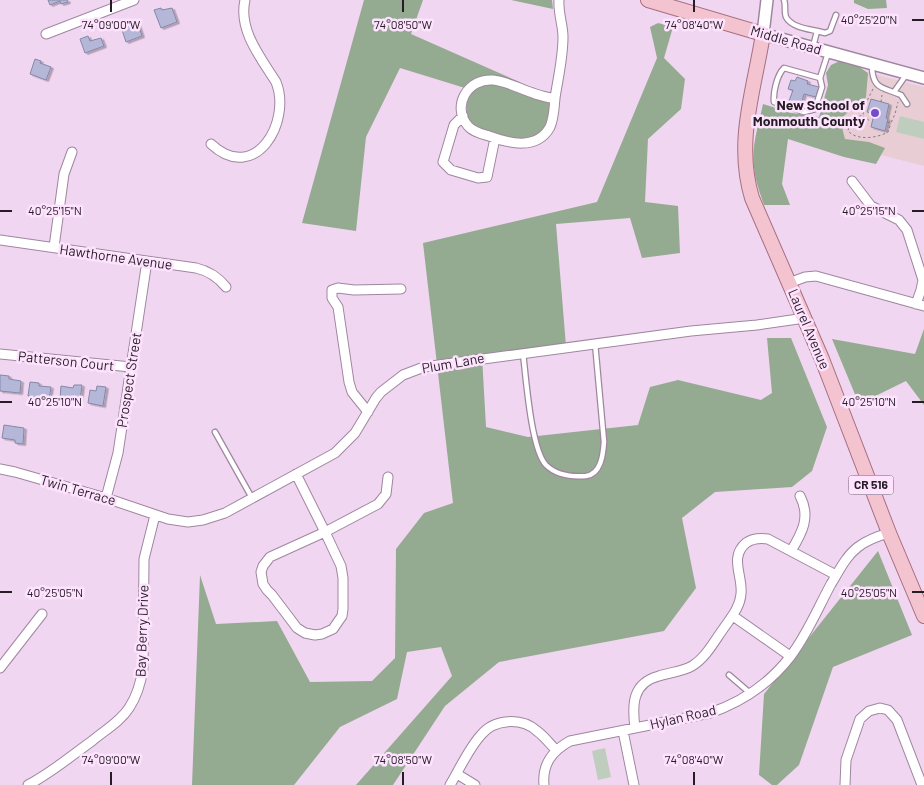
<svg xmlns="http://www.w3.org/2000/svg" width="924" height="785" viewBox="0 0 924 785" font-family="Barlow,sans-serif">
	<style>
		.education { fill: #e8ced4 }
		.green { fill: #bfcdbe }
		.forest { fill: #94ab91 }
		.building { fill: #b5b7d8; stroke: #8687a7; filter: url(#shadow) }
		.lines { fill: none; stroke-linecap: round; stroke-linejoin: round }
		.lane-casing { stroke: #9f869f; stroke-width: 7 }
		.street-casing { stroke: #9f869f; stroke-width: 11 }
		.secondary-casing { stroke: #9f869f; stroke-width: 14 }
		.primary-casing { stroke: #a66f80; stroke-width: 16 }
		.path { stroke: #8b798b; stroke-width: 1; stroke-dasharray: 2.5 2.5; stroke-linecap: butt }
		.lane { stroke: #fff; stroke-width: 4.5 }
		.street { stroke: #fff; stroke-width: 9 }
		.secondary { stroke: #fff; stroke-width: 11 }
		.primary { stroke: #f3c4d0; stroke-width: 14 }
		.ticks { fill: none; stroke: #251c25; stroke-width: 2 }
		.poi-dot { fill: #714ec7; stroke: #fee3fe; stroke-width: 2 }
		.labels { text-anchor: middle; stroke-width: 5; stroke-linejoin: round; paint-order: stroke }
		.shield { fill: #fee3fe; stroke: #665866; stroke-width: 1 }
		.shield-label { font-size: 12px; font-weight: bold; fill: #251c25 }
		.street-label { font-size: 14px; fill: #251c25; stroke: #fee3fe }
		.poi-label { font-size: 14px; font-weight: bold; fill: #251c25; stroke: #fee3fe; text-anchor: end }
		.ticks-label { font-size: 12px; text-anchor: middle; fill: #251c25; stroke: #fee3fe; stroke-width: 5; stroke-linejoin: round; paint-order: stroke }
	</style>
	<defs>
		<filter id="shadow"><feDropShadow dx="2.5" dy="1.5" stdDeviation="0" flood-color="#0004"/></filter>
	</defs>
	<rect width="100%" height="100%" fill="#f1d6f1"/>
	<path class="education" d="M839,65L924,87V166L819,139Z"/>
	<path class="green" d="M900,116L924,122V139L896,132Z
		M605,748L611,777L598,780L592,751Z"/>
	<path class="forest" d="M364,0H423L411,34L551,96L554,118L534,142L505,140L468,125L465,88L400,68L366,137L356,231L302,223Z
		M511,0H552L553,9Z
		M854,0H886L887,8L868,9L854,3Z
		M658,23L673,27L664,58L685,79L681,109L648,139L645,202L678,206L680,253L642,258L630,218L556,224L566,346L482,356L486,427L528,437L638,425L650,387L678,380L761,400L772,393L767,338H791L827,427L812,471L792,487L715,492L682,518L696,588L664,631L499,662L445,706L393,785H356L452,676L441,647L407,652L397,699L340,727L294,785H192L200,575L216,624L277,621L310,682L372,681L395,658L396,549L424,513L453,503L423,243L597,202L657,58L650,27Z
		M842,60L855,64L868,73L866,97L861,107C840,114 839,118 845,139L869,142L885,148L876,164L844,157L788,139L782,184L790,205H764C760,193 755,180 754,167C751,147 759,123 763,104L792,113L819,117L828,85L826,73L831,65Z
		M924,329V405L906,381L859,404L832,339L915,354Z
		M878,551L912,635L833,667L799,765L777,785H772L759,775L764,694Z"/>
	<path class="building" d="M48,0H67L68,2L61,4L60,1L50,5Z
		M161,8L162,10L172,8L177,22L161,28L154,10Z
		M126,21L128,26L138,24L142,36L126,42L120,24Z
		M88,36L90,41L101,38L104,46L85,53L80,39Z
		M35,59L41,61L40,63L51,67L46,80L30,74Z
		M797,77L808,81L807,84L819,87L816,97L804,94L801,105L789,101L793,90L788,89L791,80L795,81Z
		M871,99L889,104L886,118L888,119L885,131L871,127L874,114L867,112Z
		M0,375L9,376V379L21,381L20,393L0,391Z
		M30,382L39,383V386L51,387L49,399L28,396Z
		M74,385H82L80,401L60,399L61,386L73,388Z
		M97,386L106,387L103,406L88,403L90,390L96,391Z
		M4,425L24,428L23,444L15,443V440L2,438Z"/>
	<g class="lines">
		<defs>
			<path id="lane" d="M784,0C786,5 784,12 786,17C791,27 808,29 817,31L813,47
				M817,31L825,33L830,31L836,15
				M872,65C872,90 883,87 901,95L907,104
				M820,78L784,68C777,75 773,92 774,102L804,112L815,109L822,87L820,78L828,53
				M894,92L906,75
				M523,353C526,378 531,449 546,465C556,475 572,477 586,476C601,474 603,455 604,442L595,343
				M215,432L252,498
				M729,675L750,693"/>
			<path id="street" d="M46,34L134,0
				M555,99C547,97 540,96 533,93C520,89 506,81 493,80C468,78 451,106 468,126C473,132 482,134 489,136C508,143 537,151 550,127C554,118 554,108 555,98C558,78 563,58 563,37C563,25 558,13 559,0
				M463,116L454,125L443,162L451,170L478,178L487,177L495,138
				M211,144C255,185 292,122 276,82C261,58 238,30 245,0
				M852,181L871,206L899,220L907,230L923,280L921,290L916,304
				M0,240L196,268C209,271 218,277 226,287
				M54,247L64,174L72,152
				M789,283L805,277L816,276L924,306
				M0,354L131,367
				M368,412L352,392L349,382L338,307L332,298V290L338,288L354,290L401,289
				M0,469L15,472L106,498L168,519L188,522L203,520L225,513L335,453L355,433L376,398L381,392L403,375L424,367L691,331L757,325L805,318
				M296,474L325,532L378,504L386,494L388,477
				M106,498L118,453L147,261
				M325,532L341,566L343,578V609L342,616L333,629L322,634L315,635L305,633L297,628L272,595L267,590L263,584L261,572L263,566L270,557Z
				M791,551C802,533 811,517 800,496
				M733,616L790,656
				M0,668L42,614
				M635,728C632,705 632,683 659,676C670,672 682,672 692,666C707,657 716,638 726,625C733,615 740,606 741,594C743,576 729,557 746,543C753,538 760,538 768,539L836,575
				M623,731L634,785
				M457,774L475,785
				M28,785C51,773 71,756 92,741C105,730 120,722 129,708C137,696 141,682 143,668L144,559L155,515
				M450,785C459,770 469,748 481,735C494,719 521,717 537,731C544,736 550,744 556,750
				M544,785C542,764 552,751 570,741L710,713C742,702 769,684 790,657C807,635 818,608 831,584C839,571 846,556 858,547C867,540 878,536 889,533
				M845,785L846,760L860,719L869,711L880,708L888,710L897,720L922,785"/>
			<path id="secondary" d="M767,0L763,34L924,78"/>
			<path id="primary" d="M648,0L763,34C754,91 735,141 752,198L822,359L889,533L924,616"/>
		</defs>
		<use href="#lane" class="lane-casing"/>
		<use href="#street" class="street-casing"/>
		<use href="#secondary" class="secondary-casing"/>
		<use href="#primary" class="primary-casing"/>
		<path class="path" d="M873,89L864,107L863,115L850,120L848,131C857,141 878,138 888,132L891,123
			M881,102L882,95
			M863,116L870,121
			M887,122L891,123L895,114L898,102"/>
		<use href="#lane" class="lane"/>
		<use href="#street" class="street"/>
		<use href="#secondary" class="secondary"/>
		<use href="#primary" class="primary"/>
	</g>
	<path class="ticks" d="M111,0V12M403,0V12M694,0V12M912,20H924M0,211H12M912,211H924M0,402H12M912,402H924M0,592H12M912,592H924M111,772V785M403,772V785M694,772V785"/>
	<circle class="poi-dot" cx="875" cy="113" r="5"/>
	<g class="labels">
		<rect class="shield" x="848.5" y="475.5" width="45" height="19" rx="4"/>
		<g class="shield-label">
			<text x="871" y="489">CR 516</text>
		</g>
		<g class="street-label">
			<text transform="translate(786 40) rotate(16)" y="5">Middle Road</text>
			<text transform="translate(116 257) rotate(8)" y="5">Hawthorne Avenue</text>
			<text transform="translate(809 329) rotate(67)" y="5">Laurel Avenue</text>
			<text transform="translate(66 361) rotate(6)" y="5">Patterson Court</text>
			<text transform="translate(453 363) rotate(-10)" y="5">Plum Lane</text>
			<text transform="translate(129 380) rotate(-81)" y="5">Prospect Street</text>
			<text transform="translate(78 490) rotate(16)" y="5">Twin Terrace</text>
			<text transform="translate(142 631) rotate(-88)" y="5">Bay Berry Drive</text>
			<text transform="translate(683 717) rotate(-13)" y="5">Hylan Road</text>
		</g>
		<g class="poi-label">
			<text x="865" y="110">New School of<tspan x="865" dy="16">Monmouth County</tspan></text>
		</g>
	</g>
	<g class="ticks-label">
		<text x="869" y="24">40°25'20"N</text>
		<text x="111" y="29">74°09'00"W</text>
		<text x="403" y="29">74°08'50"W</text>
		<text x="694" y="29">74°08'40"W</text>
		<text x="55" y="215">40°25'15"N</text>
		<text x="869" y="215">40°25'15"N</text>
		<text x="55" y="406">40°25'10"N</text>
		<text x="869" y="406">40°25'10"N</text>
		<text x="55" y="597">40°25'05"N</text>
		<text x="869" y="597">40°25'05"N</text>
		<text x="111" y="764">74°09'00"W</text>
		<text x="403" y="764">74°08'50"W</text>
		<text x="694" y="764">74°08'40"W</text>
	</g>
</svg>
